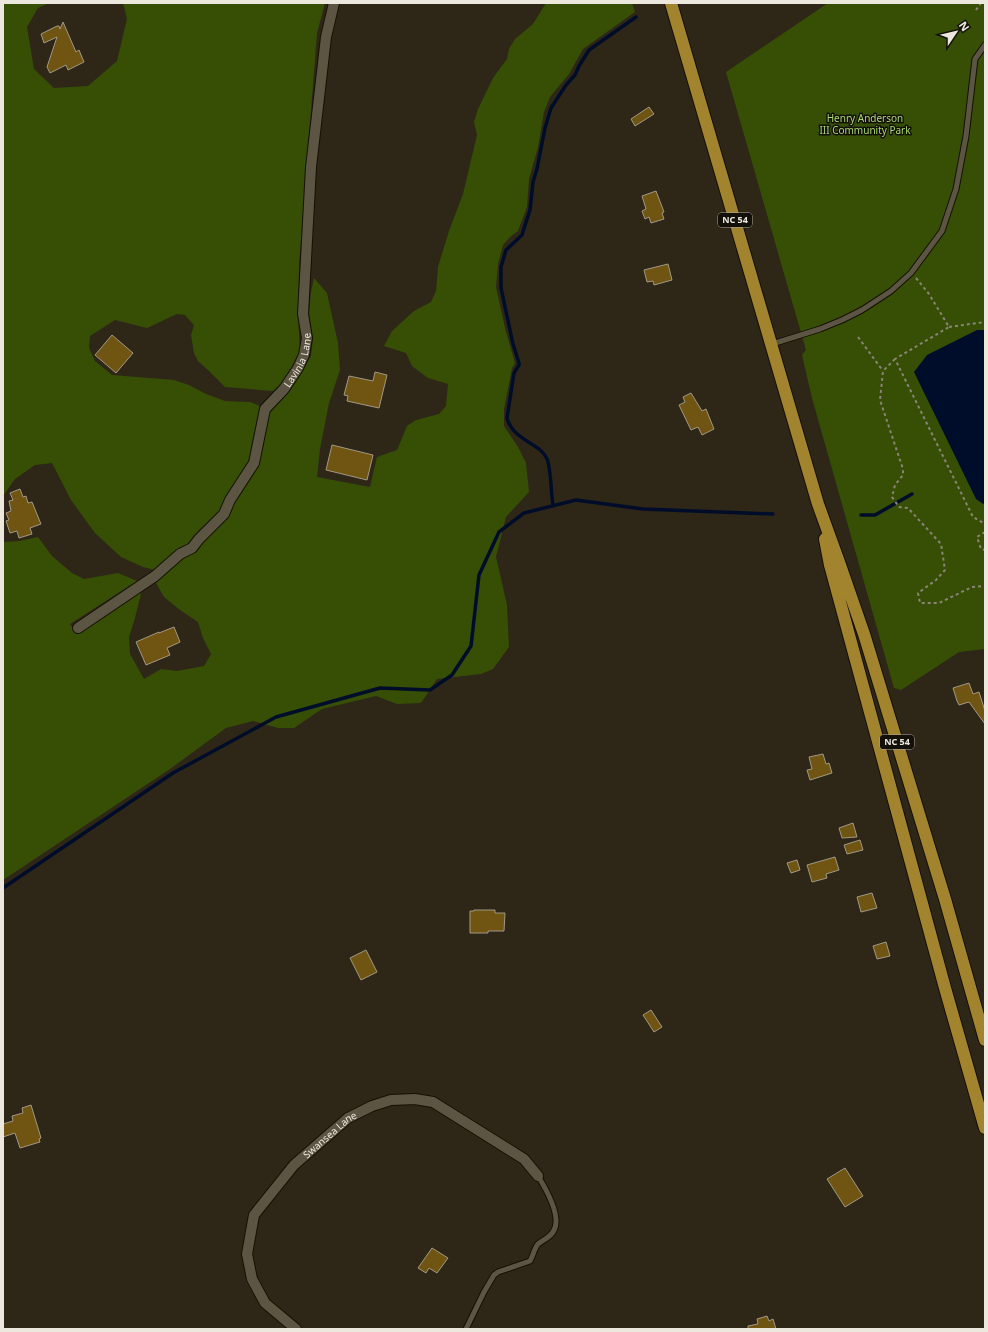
<svg xmlns="http://www.w3.org/2000/svg" width="988" height="1332" viewBox="0 0 988 1332" font-family="'Noto Sans',sans-serif">
	<style>
		.green { fill: #364f05 }
		.water { fill: #000d2a }
		.lines { fill: none; stroke-linecap: round; stroke-linejoin: round }
		.stream { stroke: #000d2a; stroke-width: 3.5 }
		.building { fill: #6f5511; stroke: #a19986 }
		.service-casing { stroke: #161003; stroke-width: 7 }
		.minor-casing { stroke: #161003; stroke-width: 12 }
		.trunk-casing { stroke: #161003; stroke-width: 14 }
		.path { stroke: #8a8477; stroke-width: 2; stroke-dasharray: 3 3; stroke-linecap: butt }
		.service { stroke: #5c5543; stroke-width: 5 }
		.minor { stroke: #5c5543; stroke-width: 10 }
		.trunk { stroke: #a2842f; stroke-width: 12 }
		.labels { text-anchor: middle; stroke-width: 3; stroke-linejoin: round; paint-order: stroke }
		.shield { fill: #131009; stroke: #aca79e; stroke-width: 1 }
		.shield-label { font-size: 9px; font-weight: bold; fill: #ede8de }
		.park-label { font-size: 10px; fill: #abd66f; stroke: #131009 }
		.street-label { font-size: 10px; fill: #ede8de; stroke: #131009 }
	</style>
	<rect width="100%" height="100%" fill="#2e2717"/>
	<path class="green" d="M3,3H49L38,8L27,27L34,69L54,88L88,86L117,61L127,19L123,3H325L317,33L299,265L298,316L300,353L282,383L273,391L225,387L208,370L198,361L194,353L191,335L194,325L185,315L177,314L147,328L115,320L90,336L89,348L95,361L112,375L174,380L189,385L206,394L225,401L250,402L258,405L262,410L251,461L226,496L219,512L198,531L188,545L180,547L155,570L143,567L121,557L95,533L71,500L52,463L35,465L15,479L3,496Z
		M546,3H632L635,12L583,49L569,74L550,97L544,112L538,147L529,179L527,207L518,231L510,237L503,245L498,264L496,287L505,328L515,363L512,368L504,409V426L518,447L526,463L529,492L506,517L496,557L507,605L509,647L493,669L481,674L437,679L421,703L397,704L376,696L322,709L294,728H278L253,721L226,728L170,769L3,880V542L20,541L38,537L52,556L72,573L84,579L118,573L137,581L70,624L77,634L142,590L135,618L129,637L130,654L144,679L161,669L177,671L204,666L211,654L203,638L198,622L180,610L164,597L156,583L180,559L190,555L227,518L234,504L259,465L269,414L291,389L311,356L313,338L309,314L311,292L314,278L327,293L338,343L340,370L329,403L320,449L317,477L370,487L377,457L397,450L407,426L416,420L439,414L446,406L448,384L428,378L412,366L406,353L384,346L392,331L414,311L431,302L436,291L438,267L449,231L463,194L477,135L474,122L478,109L493,78L507,59L509,49L515,39L533,24Z
		M828,3H985V649L959,652L901,690L894,688L812,398L802,355L806,350L726,72Z"/>
	<path class="water" d="M977,330H985V503L983,504L976,499L914,372L927,355Z"/>
	<g class="lines">
		<path class="stream" d="M553,505C551,495 551,467 547,459C541,443 513,441 507,418L514,373L519,365V363L513,344L501,288V267L506,250L522,235L526,222L530,210L533,182L537,169L545,128L551,108L566,85L575,75L579,66L589,50L636,17
			M861,515H875L912,494
			M3,888L173,773L276,717L380,688L430,690L452,675L471,646L479,575L499,532L524,513L576,500L643,509L773,514"/>
	</g>
	<path class="building" d="M63,22L76,52L79,50L84,62L68,70L66,65L50,73L47,67L57,37L44,43L41,34L57,26H59L60,29Z
		M649,107L654,114L635,126L631,119Z
		M656,191L664,212L662,213L664,219L651,223L649,217L645,219L642,211L646,209L642,196Z
		M668,264L672,280L654,285L653,281L647,282L644,270Z
		M112,335L133,353L116,373L95,355Z
		M375,372L387,375L379,408L347,401L348,396L344,395L349,376L373,381Z
		M691,393L702,411L706,409L714,429L702,435L698,427L691,430L679,405L685,402L683,397Z
		M332,445L373,455L367,480L326,470Z
		M20,489L23,497L26,496L28,503L32,502L41,524L30,528L32,534L19,538L17,531L10,533L6,521L9,520L6,513L11,511L9,501L13,500L10,493Z
		M174,627L180,642L167,648L170,655L146,665L136,642L159,632V633Z
		M969,683L973,694L979,692L985,711V724L969,702L959,705L957,701L953,688Z
		M823,754L826,764L829,763L832,773L810,780L807,770L812,769L809,757Z
		M853,823L857,837L842,838L839,828Z
		M860,840L863,850L847,854L844,845Z
		M835,857L839,870L826,874L827,878L812,882L807,865Z
		M797,860L800,870L791,873L787,863Z
		M872,893L877,908L861,912L857,897Z
		M474,910H495V913H505L504,931H488V933H470V911H474Z
		M886,942L890,956L877,959L873,946Z
		M366,950L377,972L361,980L350,958Z
		M651,1010L662,1027L654,1032L643,1015Z
		M31,1105L41,1138L39,1139L40,1142L20,1148L15,1133L3,1137V1124L13,1121L12,1116L23,1113L22,1108Z
		M845,1168L863,1196L845,1207L827,1179Z
		M432,1248L448,1258L437,1273L429,1268L426,1273L418,1268Z
		M767,1316L769,1321L773,1319L776,1329H748V1326L758,1324L757,1319Z"/>
	<g class="lines">
		<defs>
			<path id="service" d="M772,344L820,329L842,320L862,310L891,291L911,273L942,231L956,189L966,136L975,59L985,45
				M466,1329L484,1292L494,1275L498,1272L530,1261C533,1256 534,1249 538,1244C543,1240 549,1238 553,1232C563,1218 546,1189 538,1176"/>
			<g id="minor">
				<path id="s1" d="M78,628L155,576L180,554L192,548L199,539L224,514L230,500L254,463L265,409L284,389L298,368L304,355L307,338L303,314L311,167L326,37L334,3"/>
				<path id="s2" d="M296,1329L265,1303L252,1279L247,1254L254,1215L294,1165L348,1118L372,1106L391,1100L415,1099L433,1102L524,1159L538,1176"/>
			</g>
			<path id="trunk" d="M671,3L818,504L839,562L864,634L945,899L985,1040
				M825,539L830,565L945,988L985,1128"/>
		</defs>
		<use href="#service" class="service-casing"/>
		<use href="#minor" class="minor-casing"/>
		<use href="#trunk" class="trunk-casing"/>
		<path class="path" d="M976,10L981,3
			M916,278L929,294L949,327L895,359L973,517L985,524
			M949,327L985,322
			M858,337L883,371
			M895,359L883,371L880,400L903,469V475L895,485L892,497L899,507L908,508L941,544L945,570L936,580L918,593L920,603H939L972,587L985,586
			M985,532L977,537L981,549L985,550"/>
		<use href="#service" class="service"/>
		<use href="#minor" class="minor"/>
		<use href="#trunk" class="trunk"/>
	</g>
	<g class="labels">
		<g class="shield">
			<rect x="718" y="213" width="34" height="14" rx="3"/>
			<rect x="880" y="735" width="34" height="14" rx="3"/>
		</g>
		<g class="shield-label">
			<text x="735" y="223">NC 54</text>
			<text x="897" y="745">NC 54</text>
		</g>
		<g class="park-label">
			<text x="865" y="122">Henry Anderson<tspan x="865" dy="12">III Community Park</tspan></text>
		</g>
		<g class="street-label">
			<text dy="4" stroke="none"><textPath href="#s1" startOffset="361">Lavinia Lane</textPath></text>
			<text dy="4" stroke="none"><textPath href="#s2" startOffset="244">Swansea Lane</textPath></text>
		</g>
	</g>
	<rect width="988" height="1332" fill="none" stroke="#ede8de" stroke-width="8"/>
	<g transform="translate(956 32) rotate(55)" stroke="#131009" stroke-width="3" paint-order="stroke">
	<path d="M0-3L7 15L0 10L-7 15Z" fill="#ede8de"/>
	<text y="-6" font-size="11" font-weight="bold" text-anchor="middle" fill="#ede8de">N</text>
	</g>
</svg>
